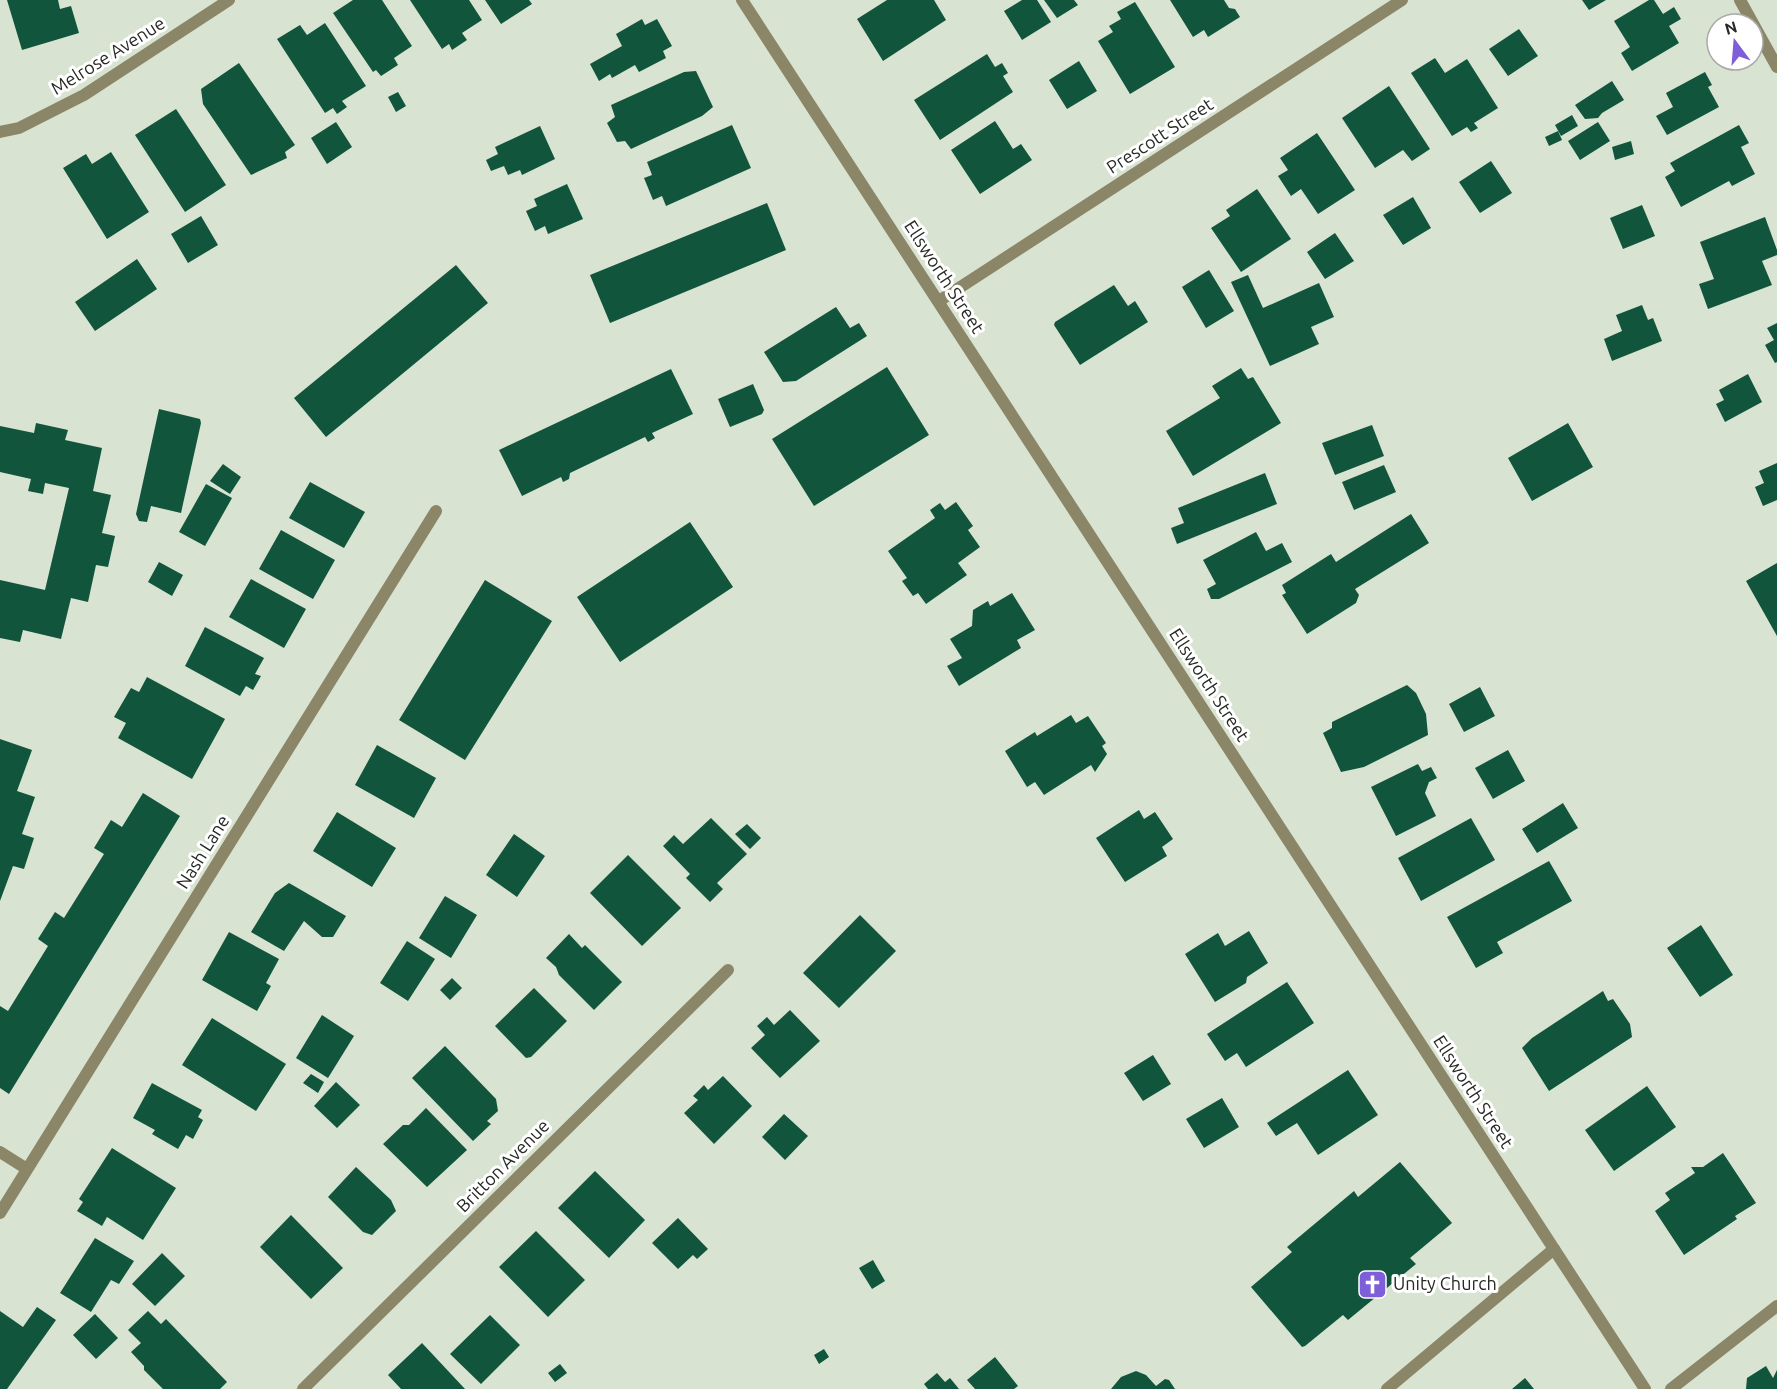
<svg xmlns="http://www.w3.org/2000/svg" width="1777" height="1389" viewBox="0 0 1777 1389" font-family="Ubuntu,sans-serif">
	<style>
		.building { fill: #10553c }
		.lines { fill: none; stroke-linecap: round; stroke-linejoin: round }
		.minor { stroke: #8b8667; stroke-width: 12 }
		.tertiary { stroke: #8b8667; stroke-width: 12 }
		.labels { text-anchor: middle; stroke-width: 6; stroke-linejoin: round; paint-order: stroke }
		.street-label { font-size: 18px; fill: #272a24; stroke: #fff }
		.poi-label { font-size: 18px; fill: #272a24; stroke: #fff; text-anchor: start }
	</style>
	<rect width="100%" height="100%" fill="#d9e3d1"/>
	<path class="building" d="M7,0H58L60,9L71,6L79,33L22,50Z
		M353,0H382L412,46L394,58L398,65L381,76L376,70L373,72L333,13Z
		M410,0H469L482,20L462,33L467,40L452,50L449,44L442,49Z
		M485,0H529L532,4L501,24Z
		M887,0H934L946,20L883,61L857,19Z
		M1022,0H1037L1051,22L1022,40L1004,11Z
		M1044,0H1074L1078,5L1057,18Z
		M1170,0H1224L1229,8L1235,9L1240,17L1208,37L1204,30L1193,37Z
		M1582,0H1606L1589,10Z
		M1649,0H1654L1663,14L1674,7L1681,19L1669,26L1679,43L1632,71L1621,53L1630,47L1614,21Z
		M1135,2L1175,67L1130,94L1098,41L1113,32L1109,26L1121,19L1117,12Z
		M642,19L645,25L657,19L672,46L663,51L666,58L639,72L635,65L612,78L610,74L599,81L590,64L622,46L616,34Z
		M325,23L366,86L342,101L347,107L337,114L333,108L325,113L277,39L300,25L307,35Z
		M1519,29L1538,56L1508,76L1489,49Z
		M987,54L995,67L1002,63L1008,73L1003,76L1013,92L940,140L914,100Z
		M1435,58L1445,73L1467,59L1498,108L1474,123L1478,128L1471,132L1467,127L1452,136L1411,73Z
		M1079,61L1097,91L1067,109L1049,80Z
		M239,63L295,145L285,152L287,158L251,175L203,104L201,89Z
		M696,71L713,107L702,116L631,149L625,141L617,142L607,123L615,117L611,105L684,72Z
		M1705,72L1712,85L1708,87L1719,107L1667,135L1656,116L1673,107L1666,93Z
		M1612,81L1624,100L1602,113L1598,118L1585,119L1575,105Z
		M1389,86L1430,149L1412,161L1403,150L1375,168L1342,118Z
		M398,92L406,106L396,112L388,97Z
		M176,109L226,185L185,212L135,135Z
		M1572,115L1578,126L1561,136L1555,125Z
		M995,121L1013,149L1021,144L1032,160L980,194L951,150Z
		M336,122L352,147L327,164L311,138Z
		M1598,122L1610,141L1580,160L1568,141Z
		M732,125L751,168L666,206L662,196L653,200L644,178L652,175L647,162Z
		M1739,125L1749,143L1741,147L1755,174L1732,186L1729,181L1681,207L1665,177L1675,171L1670,163Z
		M540,126L555,159L522,175L520,170L508,175L504,166L491,171L486,160L498,154L495,147Z
		M1558,131L1562,140L1549,146L1545,137Z
		M1317,133L1355,190L1318,214L1301,189L1291,196L1278,176L1288,170L1280,158Z
		M1631,141L1634,154L1615,160L1612,147Z
		M111,152L149,212L107,239L63,168L86,154L92,164Z
		M1491,161L1512,193L1480,213L1459,182Z
		M567,184L583,219L548,234L545,226L535,231L526,211L537,206L534,199Z
		M1257,189L1291,239L1241,272L1211,228L1230,216L1226,210Z
		M1413,197L1431,228L1403,245L1383,215Z
		M767,203L786,250L610,323L590,275Z
		M1642,205L1655,236L1623,249L1610,218Z
		M201,216L218,245L188,263L171,234Z
		M1765,217L1777,250V255L1762,261L1772,285L1708,309L1699,284L1714,279L1700,242Z
		M1335,233L1354,261L1325,279L1307,252Z
		M137,259L157,289L95,331L75,302Z
		M456,265L488,303L326,437L294,398Z
		M1209,270L1234,311L1206,328L1182,287Z
		M1248,275L1263,308L1319,283L1334,317L1311,327L1319,344L1270,366L1231,282Z
		M1114,285L1128,306L1135,301L1148,322L1080,365L1054,325L1055,322Z
		M1642,305L1648,320L1653,318L1662,341L1612,361L1604,339L1622,331L1616,315Z
		M836,307L850,328L859,323L867,336L796,381L783,382L764,352Z
		M1777,323V362L1775,363L1765,345L1774,340L1767,328Z
		M887,367L929,435L814,506L772,439Z
		M1241,368L1248,379L1253,377L1281,423L1193,476L1166,431L1220,398L1212,386Z
		M671,369L693,414L652,433L655,438L648,442L645,437L570,473L569,479L563,482L561,477L522,496L499,450Z
		M1748,374L1762,402L1725,422L1716,404L1724,400L1719,390Z
		M753,384L764,410L762,414L730,427L718,399Z
		M159,409L200,419L201,423L181,513L151,506L147,522L139,521L136,514Z
		M36,423L68,430L65,440L102,448L93,491L111,495L102,533L115,536L108,567L96,565L88,602L71,598L61,639L23,630L20,642L0,638V580L45,590L69,488L45,483L43,494L28,491L31,479L0,472V426L34,433Z
		M1568,423L1593,467L1532,501L1508,458Z
		M1372,425L1384,456L1335,475L1322,443Z
		M1777,463V500L1763,506L1755,487L1764,483L1759,471Z
		M223,464L241,477L230,494L210,481Z
		M1384,465L1396,492L1354,510L1342,482Z
		M1265,473L1277,504L1177,544L1171,528L1184,523L1178,508Z
		M310,482L365,512L344,548L289,518Z
		M206,484L232,498L205,546L179,532Z
		M956,502L973,526L968,530L980,547L958,563L967,575L926,604L918,593L913,596L902,581L907,578L888,551L935,518L930,510L940,503L945,510Z
		M1411,514L1429,543L1355,589L1359,595L1356,603L1307,634L1282,595L1286,593L1282,585L1331,554L1336,562Z
		M690,522L733,587L620,662L577,597Z
		M281,530L335,560L313,599L259,569Z
		M1256,532L1266,551L1282,543L1292,562L1219,599H1211L1207,589L1216,584L1203,560Z
		M159,562L183,575L172,596L148,582Z
		M1777,563V636L1746,581Z
		M251,579L306,609L284,648L229,617Z
		M485,580L552,621L465,760L399,720Z
		M1012,593L1035,630L1017,640L1021,648L959,686L947,666L962,658L950,639L972,626L973,610L988,601L990,606Z
		M205,627L264,658L255,674L261,676L253,690L246,686L240,696L185,666Z
		M147,677L225,719L192,779L118,738L126,723L114,717L131,688L139,692Z
		M1407,685L1416,693L1426,714L1428,735L1364,767L1341,772L1323,733L1332,728V722Z
		M1480,687L1495,716L1464,732L1449,704Z
		M1071,715L1076,723L1088,716L1106,743L1102,746L1107,754L1095,772L1091,765L1044,795L1035,782L1027,787L1005,751L1035,732L1037,736Z
		M0,739L32,750L17,791L35,797L22,834L34,838L24,869L13,866L0,901Z
		M377,745L436,778L414,818L355,785Z
		M1508,750L1525,781L1493,799L1475,768Z
		M1418,764L1422,771L1431,767L1437,778L1429,782L1425,793L1436,816L1396,836L1371,787Z
		M143,793L180,816L9,1094L0,1088V1006L8,1011L48,946L38,939L55,912L64,918L104,854L94,848L111,820L122,827Z
		M1563,803L1578,828L1537,853L1522,829Z
		M1139,810L1144,819L1155,812L1173,839L1162,847L1167,856L1125,882L1096,838Z
		M337,812L396,848L372,887L313,851Z
		M711,818L747,854L717,883L723,889L710,902L686,878L690,874L663,846L674,835L683,844Z
		M1471,818L1495,860L1421,901L1398,858Z
		M747,824L761,838L750,849L735,834Z
		M514,834L545,856L517,897L486,875Z
		M628,855L681,908L642,946L590,893Z
		M1549,861L1572,901L1497,942L1503,953L1476,968L1447,917Z
		M289,883L346,916L333,937H322L304,921L284,951L251,932L275,893Z
		M445,896L477,915L451,958L419,938Z
		M860,915L896,951L839,1008L803,973Z
		M1701,925L1733,975L1700,997L1667,948Z
		M1249,931L1268,963L1247,977L1246,983L1215,1002L1185,954L1218,933L1225,946Z
		M229,932L279,959L266,983L271,986L257,1011L202,980Z
		M569,934L582,948L585,945L622,982L594,1010L559,975L556,967L546,958Z
		M407,941L435,959L408,1001L380,983Z
		M452,978L462,988L450,1000L440,990Z
		M1287,982L1314,1023L1246,1067L1237,1053L1225,1061L1207,1034Z
		M534,988L567,1021L531,1057L526,1058L495,1026Z
		M1603,991L1608,1001L1613,999L1630,1024L1632,1037L1549,1091L1522,1048L1532,1038Z
		M790,1010L820,1041L780,1078L751,1048L765,1035L757,1026L767,1017L774,1025Z
		M322,1015L354,1036L328,1078L296,1058Z
		M212,1018L286,1064L256,1111L182,1065Z
		M445,1046L496,1099L498,1111L487,1121L491,1124L473,1141L412,1078Z
		M1153,1055L1171,1084L1143,1101L1124,1073Z
		M1348,1070L1378,1115L1318,1155L1297,1123L1276,1136L1267,1123Z
		M311,1074L324,1082L318,1093L303,1083Z
		M723,1076L752,1106L714,1144L684,1113L698,1100L693,1096L704,1085L708,1090Z
		M336,1082L360,1105L337,1128L314,1106Z
		M152,1083L202,1110L198,1117L203,1120L193,1139L186,1135L178,1149L152,1134L155,1130L133,1118Z
		M1647,1086L1676,1127L1614,1171L1585,1130Z
		M1222,1098L1239,1127L1204,1148L1186,1119Z
		M426,1108L467,1150L427,1187L383,1144L403,1125H409Z
		M784,1114L808,1136L785,1160L762,1137Z
		M112,1148L176,1188L143,1240L107,1217L102,1226L77,1211L83,1202L79,1199Z
		M1723,1153L1756,1203L1735,1216L1737,1219L1684,1255L1655,1211L1670,1200L1665,1193L1695,1173L1691,1167H1703Z
		M1400,1162L1452,1223L1410,1258L1416,1264L1348,1320L1343,1315L1305,1346L1302,1347L1251,1287L1292,1252L1287,1247L1354,1191L1358,1197Z
		M356,1167L391,1200L396,1211L372,1235L363,1232L328,1197Z
		M595,1171L645,1220L609,1258L558,1208Z
		M291,1215L343,1268L311,1299L260,1247Z
		M678,1218L708,1249L697,1259L693,1255L678,1269L652,1243Z
		M536,1231L585,1280L548,1317L499,1267Z
		M95,1238L134,1261L119,1284L111,1280L91,1312L60,1293Z
		M162,1253L185,1276L155,1306L132,1284Z
		M873,1260L885,1281L872,1289L859,1268Z
		M37,1307L56,1320L7,1389H0V1311L23,1327Z
		M148,1311L161,1324L166,1319L227,1382L220,1389H163L144,1370V1366L131,1352L141,1343L128,1330Z
		M95,1314L118,1338L96,1359L73,1335Z
		M490,1315L520,1345L481,1384L450,1354Z
		M422,1343L465,1389H401L388,1375Z
		M824,1349L829,1357L819,1364L814,1355Z
		M995,1357L1018,1386L1014,1389H975L967,1380Z
		M560,1364L567,1373L555,1382L548,1373Z
		M1766,1366L1773,1378L1777,1370V1389H1746L1747,1378Z
		M1136,1371L1146,1375L1156,1386L1165,1379L1169,1380L1175,1389H1111L1121,1377Z
		M937,1373L945,1382L950,1378L959,1389H928L924,1384Z
		M1525,1378L1534,1389H1512Z"/>
	<g class="lines">
		<path class="minor" d="M1740,0L1777,67
			M0,132L19,128L84,95L229,0
			M939,301L1402,0
			M0,1152L27,1169
			M0,1213L436,511
			M303,1389L728,970
			M1387,1389L1554,1249
			M1671,1389L1777,1306"/>
		<path class="tertiary" d="M742,0L1645,1389"/>
	</g>
	<defs>
		<symbol id="church-square" viewBox="-11 -11 22 22"><rect x="-9" y="-9" width="18" height="18" rx="4" fill="#7f5ed9" stroke="#fff"/><path d="M-1.2-6h2.4v3.5h3.3v2.4h-3.3V6h-2.4V-.1h-3.3v-2.4h3.3Z" fill="#fff"/></symbol>
	</defs>
	<g fill-rule="evenodd">
		<use href="#church-square" x="1356" y="1268" width="33" height="33"/>
	</g>
	<g class="labels">
		<g class="street-label">
			<text transform="translate(108 56) rotate(-32)" y="6">Melrose Avenue</text>
			<text transform="translate(1160 136) rotate(-33)" y="6">Prescott Street</text>
			<text transform="translate(944 277) rotate(57)" y="6">Ellsworth Street</text>
			<text transform="translate(1209 685) rotate(57)" y="6">Ellsworth Street</text>
			<text transform="translate(203 852) rotate(-58)" y="6">Nash Lane</text>
			<text transform="translate(1473 1092) rotate(57)" y="6">Ellsworth Street</text>
			<text transform="translate(503 1166) rotate(-45)" y="6">Britton Avenue</text>
		</g>
		<g class="poi-label">
			<text x="1393" y="1290">Unity Church</text>
		</g>
	</g>
	<g transform="translate(1735 42) rotate(344)"><circle r="28" fill="#ffffff" stroke="#a9aaa7" stroke-width="1.5"/>
	<path d="M0-4.5L10 22L0 15L-10 22Z" fill="#7f5ed9"/>
	<text y="-9" font-size="16" font-weight="bold" text-anchor="middle" fill="#272a24">N</text>
	</g>
</svg>
